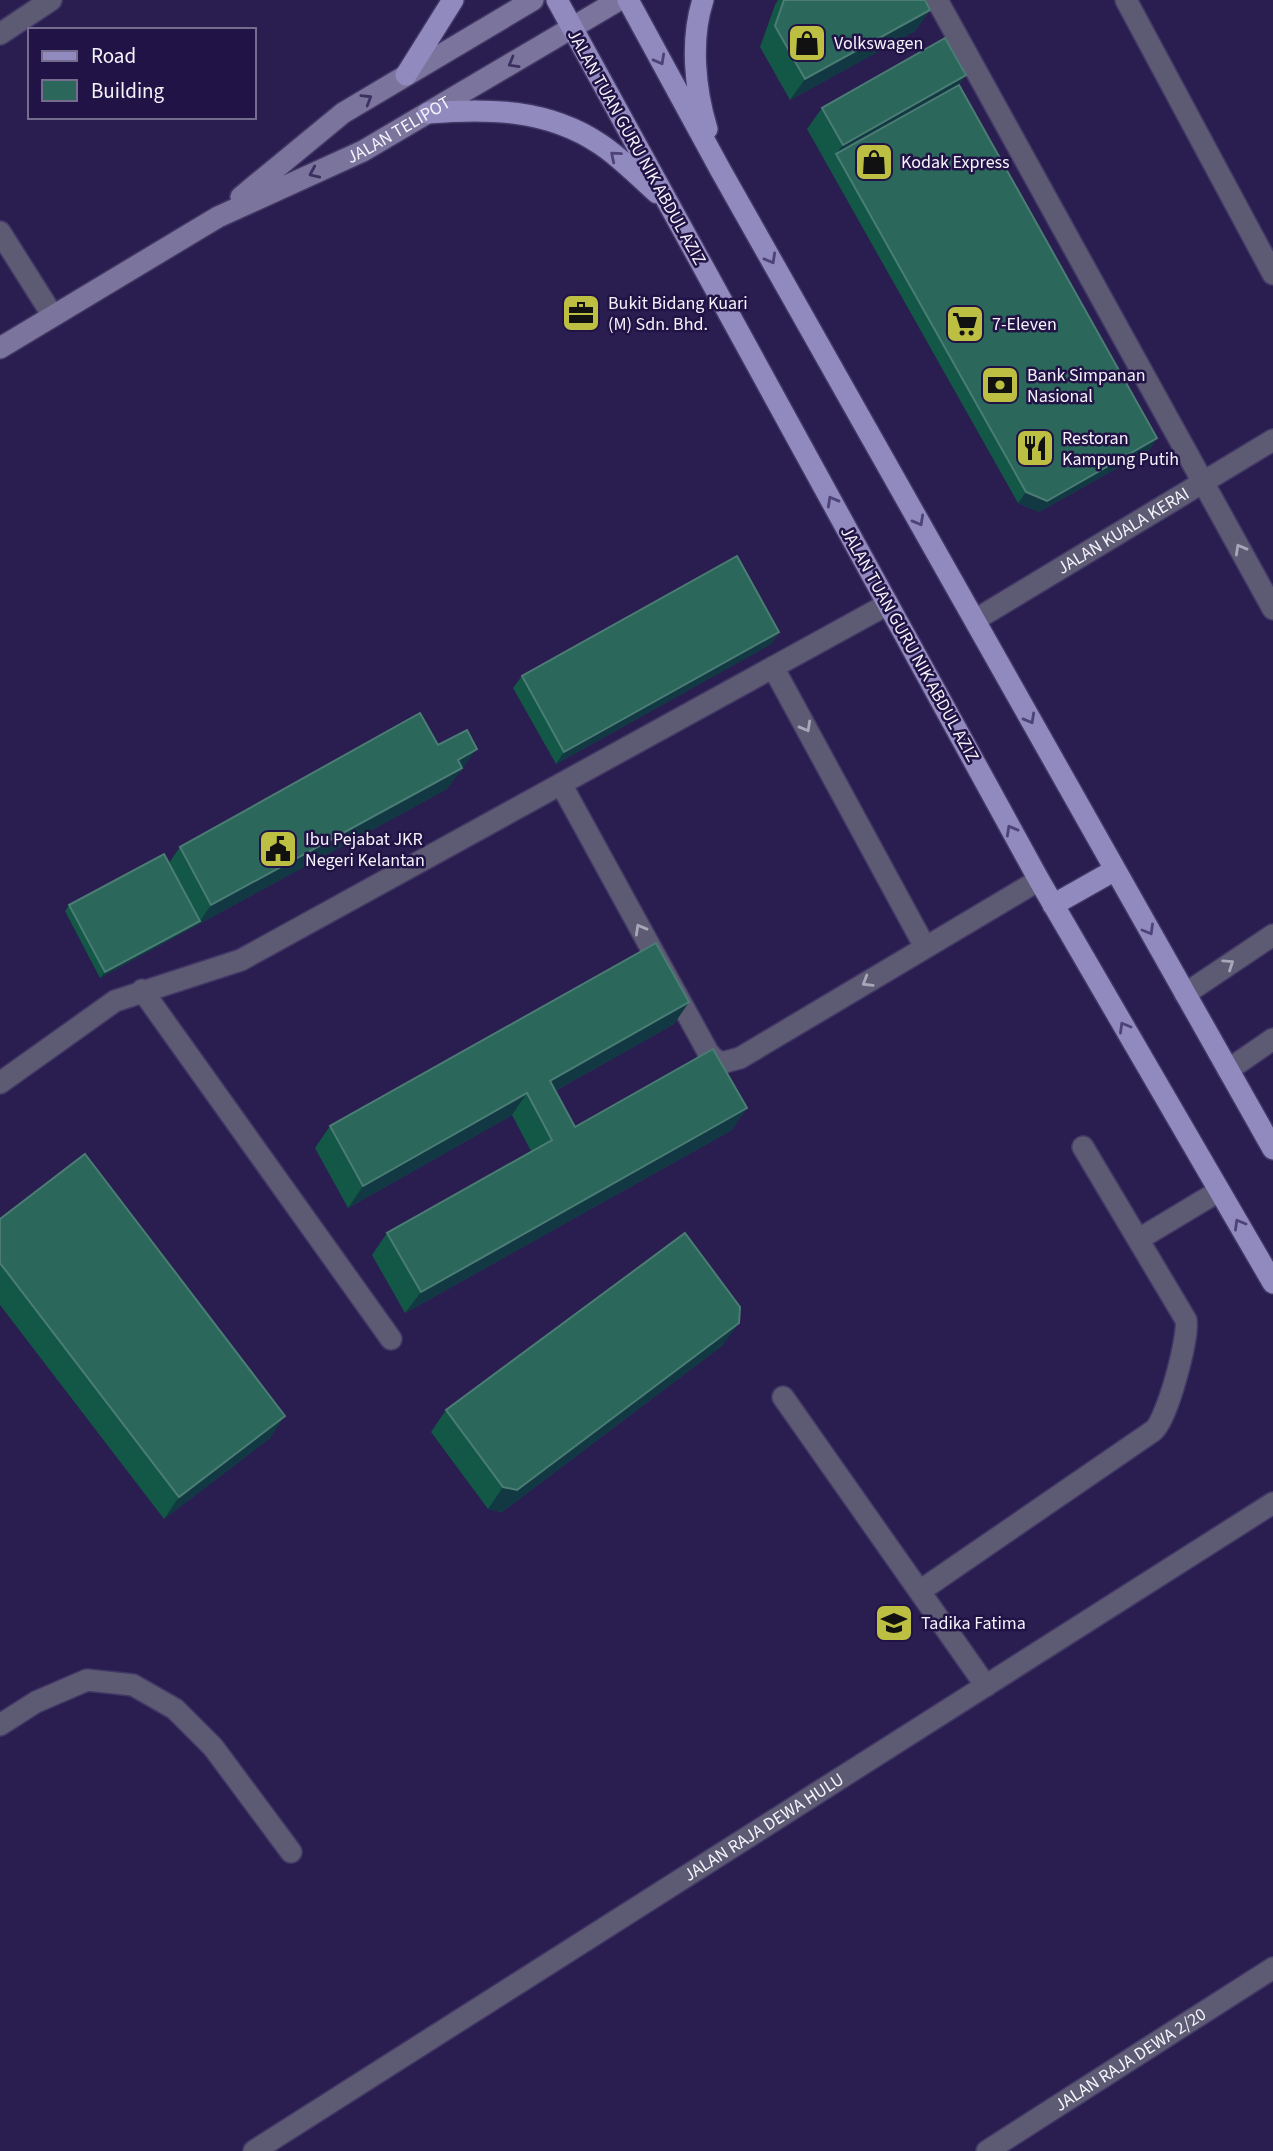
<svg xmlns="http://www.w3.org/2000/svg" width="1273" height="2151" viewBox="0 0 1273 2151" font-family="'Source Sans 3',sans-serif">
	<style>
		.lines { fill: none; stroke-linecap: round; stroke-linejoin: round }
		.lane-casing { stroke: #423865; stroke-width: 24 }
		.street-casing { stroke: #423865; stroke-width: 24 }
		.secondary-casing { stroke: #423865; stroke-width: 24 }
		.primary-casing { stroke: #423865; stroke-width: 24 }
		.lane { stroke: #5d5a74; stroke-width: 21 }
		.street { stroke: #5d5a74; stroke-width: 21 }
		.secondary { stroke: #7b759e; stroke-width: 21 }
		.primary { stroke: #918abf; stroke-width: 21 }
		.wall { fill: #135747 }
		.shaded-wall { fill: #123943 }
		.building { fill: #2b685b; stroke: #4b7d74; stroke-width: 2 }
		.oneway { stroke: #4e4376 }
		.oneway2 { stroke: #3c3060 }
		.oneway3 { stroke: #a8a6b7 }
		.labels { text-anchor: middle; stroke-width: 5; stroke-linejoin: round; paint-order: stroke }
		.poi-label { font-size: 18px; fill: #f4f3fa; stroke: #211345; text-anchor: start }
		.street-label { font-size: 18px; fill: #f4f3fa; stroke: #211345 }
	</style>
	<rect width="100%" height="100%" fill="#2a1e51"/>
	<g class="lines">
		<defs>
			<path id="lane" d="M937,0L1273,609
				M0,34L51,0
				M773,667L925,947
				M561,784L708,1052L713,1058L721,1063L740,1058L1039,880
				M142,990L391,1339
				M1185,994L1273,935
				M1228,1070L1273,1039
				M0,1083L115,1001L241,960L888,604
				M1139,1239L1219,1191
				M783,1397L986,1686
				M920,1591L1153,1431C1167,1421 1189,1337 1186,1320L1083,1147"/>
			<g id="street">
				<path d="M1126,0L1273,274"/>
				<path d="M0,232L53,316"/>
				<path id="s1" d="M975,620L1273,440"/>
				<path d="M0,1725L36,1702L87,1680L133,1685L175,1709L213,1747L291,1852"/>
				<path id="s2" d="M254,2151L1273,1503"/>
				<path id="s3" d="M987,2151L1273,1968"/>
			</g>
			<g id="secondary">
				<path d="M241,197L343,113L533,0"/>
				<path id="s4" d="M0,348L218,217L363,151L619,0"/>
			</g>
			<path id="primary" d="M557,0L1039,880L1273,1283
				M628,0L721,171L1273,1149
				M703,0C690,40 695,90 707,129
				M406,75L453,0
				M428,113C488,108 548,109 600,144C620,157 639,177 657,193
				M1053,905L1115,870"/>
		</defs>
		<use href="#lane" class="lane-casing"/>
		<use href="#street" class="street-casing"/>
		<use href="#secondary" class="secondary-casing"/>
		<use href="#primary" class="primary-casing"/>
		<use href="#lane" class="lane"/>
		<use href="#street" class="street"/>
		<use href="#secondary" class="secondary"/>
		<use href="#primary" class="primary"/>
	</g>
	<path class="wall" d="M778,0H925L930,10L915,31L790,100L760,47L775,5Z
		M959,85L1157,438L1149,450L1039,512L1018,503L807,129L822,108Z
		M779,632L771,644L556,764L513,688L522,676Z
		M438,745L462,771L459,772L447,789L100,978L65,911L69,905L169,863L180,847Z
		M689,1002L674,1024L555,1091L575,1127L732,1130L405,1313L372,1255L387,1233L531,1151L512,1115L348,1208L315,1148L330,1126Z
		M0,1219L270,1438L164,1519L0,1305Z
		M723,1345L502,1512L488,1509L431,1432L446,1410Z"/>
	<path class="shaded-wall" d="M930,10L915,31L790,100L805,79Z
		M966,75L951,97L836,154L843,145Z
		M1157,438L1149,450L1039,512L1018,503L1026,492Z
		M779,632L771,644L556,764L564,752Z
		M477,749L447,789L100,978L105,972L200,921L211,905Z
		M689,1002L674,1024L535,1102L550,1081Z
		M527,1093L512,1115L348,1208L363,1186Z
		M747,1108L732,1130L405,1313L421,1292Z
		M739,1323L723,1345L502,1512L488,1509L503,1487Z
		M285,1416L270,1438L164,1519L179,1497Z"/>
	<path class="building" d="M784,0H925L930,10L805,79L775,26Z
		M945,38L966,75L843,145L822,108Z
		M959,85L1157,438L1047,501L1026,492L836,154Z
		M737,556L779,632L564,752L522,676Z
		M420,713L438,745L467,730L477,749L458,760L462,768L211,905L180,847Z
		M164,854L200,921L105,972L69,905Z
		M656,943L689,1002L550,1081L575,1127L713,1049L747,1108L421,1292L387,1233L552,1140L527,1093L363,1186L330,1126Z
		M85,1154L285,1416L179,1497L0,1263V1219Z
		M685,1233L740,1307L739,1323L517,1490L503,1487L446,1410Z"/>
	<defs><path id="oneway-chevron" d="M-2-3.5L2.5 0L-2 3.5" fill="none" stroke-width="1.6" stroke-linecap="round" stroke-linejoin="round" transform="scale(1.75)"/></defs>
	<g class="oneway">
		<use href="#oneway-chevron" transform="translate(660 60) rotate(61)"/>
		<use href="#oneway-chevron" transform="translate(615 156) rotate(-140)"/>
		<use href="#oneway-chevron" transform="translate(771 259) rotate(61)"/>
		<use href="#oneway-chevron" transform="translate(832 501) rotate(-119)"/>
		<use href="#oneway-chevron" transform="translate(919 521) rotate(61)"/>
		<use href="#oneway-chevron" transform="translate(1030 719) rotate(61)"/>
		<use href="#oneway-chevron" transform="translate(1011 830) rotate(-119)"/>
		<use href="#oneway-chevron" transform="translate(1149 930) rotate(60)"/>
		<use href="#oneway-chevron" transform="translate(1124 1027) rotate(-120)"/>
		<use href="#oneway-chevron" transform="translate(1239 1224) rotate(-120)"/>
	</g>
	<g class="oneway2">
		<use href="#oneway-chevron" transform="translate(513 63) rotate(150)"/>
		<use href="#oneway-chevron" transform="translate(367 99) rotate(-31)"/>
		<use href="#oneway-chevron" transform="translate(314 173) rotate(156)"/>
	</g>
	<g class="oneway3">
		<use href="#oneway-chevron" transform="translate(1240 549) rotate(-119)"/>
		<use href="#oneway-chevron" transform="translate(806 727) rotate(61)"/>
		<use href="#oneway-chevron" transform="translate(640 929) rotate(-119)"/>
		<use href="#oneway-chevron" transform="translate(1229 964) rotate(-34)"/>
		<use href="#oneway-chevron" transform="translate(867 982) rotate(149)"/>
	</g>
	<defs>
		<symbol id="shop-square" viewBox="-11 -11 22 22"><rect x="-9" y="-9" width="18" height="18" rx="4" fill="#bdbf43" stroke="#211345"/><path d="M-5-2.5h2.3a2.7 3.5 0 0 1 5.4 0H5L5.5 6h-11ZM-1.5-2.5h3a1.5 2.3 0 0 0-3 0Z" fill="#111"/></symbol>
		<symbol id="office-square" viewBox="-11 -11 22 22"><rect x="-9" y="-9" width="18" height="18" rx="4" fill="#bdbf43" stroke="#211345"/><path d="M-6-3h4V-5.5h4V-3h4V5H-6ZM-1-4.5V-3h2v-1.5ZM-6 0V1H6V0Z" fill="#111"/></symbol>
		<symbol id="supermarket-square" viewBox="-11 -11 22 22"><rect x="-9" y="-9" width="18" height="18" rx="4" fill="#bdbf43" stroke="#211345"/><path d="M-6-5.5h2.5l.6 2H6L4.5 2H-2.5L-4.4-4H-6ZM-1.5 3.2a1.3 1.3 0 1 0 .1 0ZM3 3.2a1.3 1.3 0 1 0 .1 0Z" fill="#111"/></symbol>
		<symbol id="bank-square" viewBox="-11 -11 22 22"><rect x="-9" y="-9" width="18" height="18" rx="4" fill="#bdbf43" stroke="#211345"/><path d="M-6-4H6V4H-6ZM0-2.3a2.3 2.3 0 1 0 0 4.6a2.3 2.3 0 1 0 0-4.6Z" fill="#111"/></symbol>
		<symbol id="restaurant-square" viewBox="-11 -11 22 22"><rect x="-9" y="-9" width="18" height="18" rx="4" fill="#bdbf43" stroke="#211345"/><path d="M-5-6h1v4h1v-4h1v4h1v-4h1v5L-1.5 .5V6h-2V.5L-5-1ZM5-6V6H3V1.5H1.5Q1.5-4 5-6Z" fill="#111"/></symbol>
		<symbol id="civic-square" viewBox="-11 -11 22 22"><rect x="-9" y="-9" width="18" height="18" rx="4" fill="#bdbf43" stroke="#211345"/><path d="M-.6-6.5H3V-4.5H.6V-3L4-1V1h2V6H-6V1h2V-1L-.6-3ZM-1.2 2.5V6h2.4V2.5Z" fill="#111"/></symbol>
		<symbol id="school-square" viewBox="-11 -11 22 22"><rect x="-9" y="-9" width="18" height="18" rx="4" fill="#bdbf43" stroke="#211345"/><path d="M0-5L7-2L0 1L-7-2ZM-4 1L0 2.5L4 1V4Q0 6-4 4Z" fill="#111"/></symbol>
	</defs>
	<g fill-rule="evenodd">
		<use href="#shop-square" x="785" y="21" width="44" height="44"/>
		<use href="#shop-square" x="852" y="140" width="44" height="44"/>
		<use href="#office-square" x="559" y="291" width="44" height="44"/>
		<use href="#supermarket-square" x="943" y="302" width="44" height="44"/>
		<use href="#bank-square" x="978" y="363" width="44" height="44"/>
		<use href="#restaurant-square" x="1013" y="426" width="44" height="44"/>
		<use href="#civic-square" x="256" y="827" width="44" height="44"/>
		<use href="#school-square" x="872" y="1601" width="44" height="44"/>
	</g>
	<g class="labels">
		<g class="poi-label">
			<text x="834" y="49">Volkswagen</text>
			<text x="901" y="168">Kodak Express</text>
			<text x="608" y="309">Bukit Bidang Kuari<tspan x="608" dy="21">(M) Sdn. Bhd.</tspan></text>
			<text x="992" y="330">7-Eleven</text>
			<text x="1027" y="381">Bank Simpanan<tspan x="1027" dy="21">Nasional</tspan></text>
			<text x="1062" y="444">Restoran<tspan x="1062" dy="21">Kampung Putih</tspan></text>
			<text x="305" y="845">Ibu Pejabat JKR<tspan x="305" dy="21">Negeri Kelantan</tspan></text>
			<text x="921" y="1629">Tadika Fatima</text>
		</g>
		<g class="street-label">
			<text dy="6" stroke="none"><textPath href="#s4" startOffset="455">JALAN TELIPOT</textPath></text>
			<text transform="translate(637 147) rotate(61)" y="6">JALAN TUAN GURU NIK ABDUL AZIZ</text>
			<text dy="6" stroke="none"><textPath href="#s1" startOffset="173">JALAN KUALA KERAI</textPath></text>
			<text transform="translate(910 644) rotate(61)" y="6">JALAN TUAN GURU NIK ABDUL AZIZ</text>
			<text dy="6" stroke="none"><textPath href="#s2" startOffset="604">JALAN RAJA DEWA HULU</textPath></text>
			<text dy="6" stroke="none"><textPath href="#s3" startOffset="170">JALAN RAJA DEWA 2/20</textPath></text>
		</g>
	</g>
	<rect x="28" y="28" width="228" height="91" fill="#211345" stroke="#756d8d" stroke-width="2"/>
	<rect x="42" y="51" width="35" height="10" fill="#918abf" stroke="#756d8d" stroke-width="2"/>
	<text x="91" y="63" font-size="21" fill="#f4f3fa">Road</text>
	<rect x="42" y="80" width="35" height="21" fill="#2b685b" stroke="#756d8d" stroke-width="2"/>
	<text x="91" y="98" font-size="21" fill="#f4f3fa">Building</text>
</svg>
